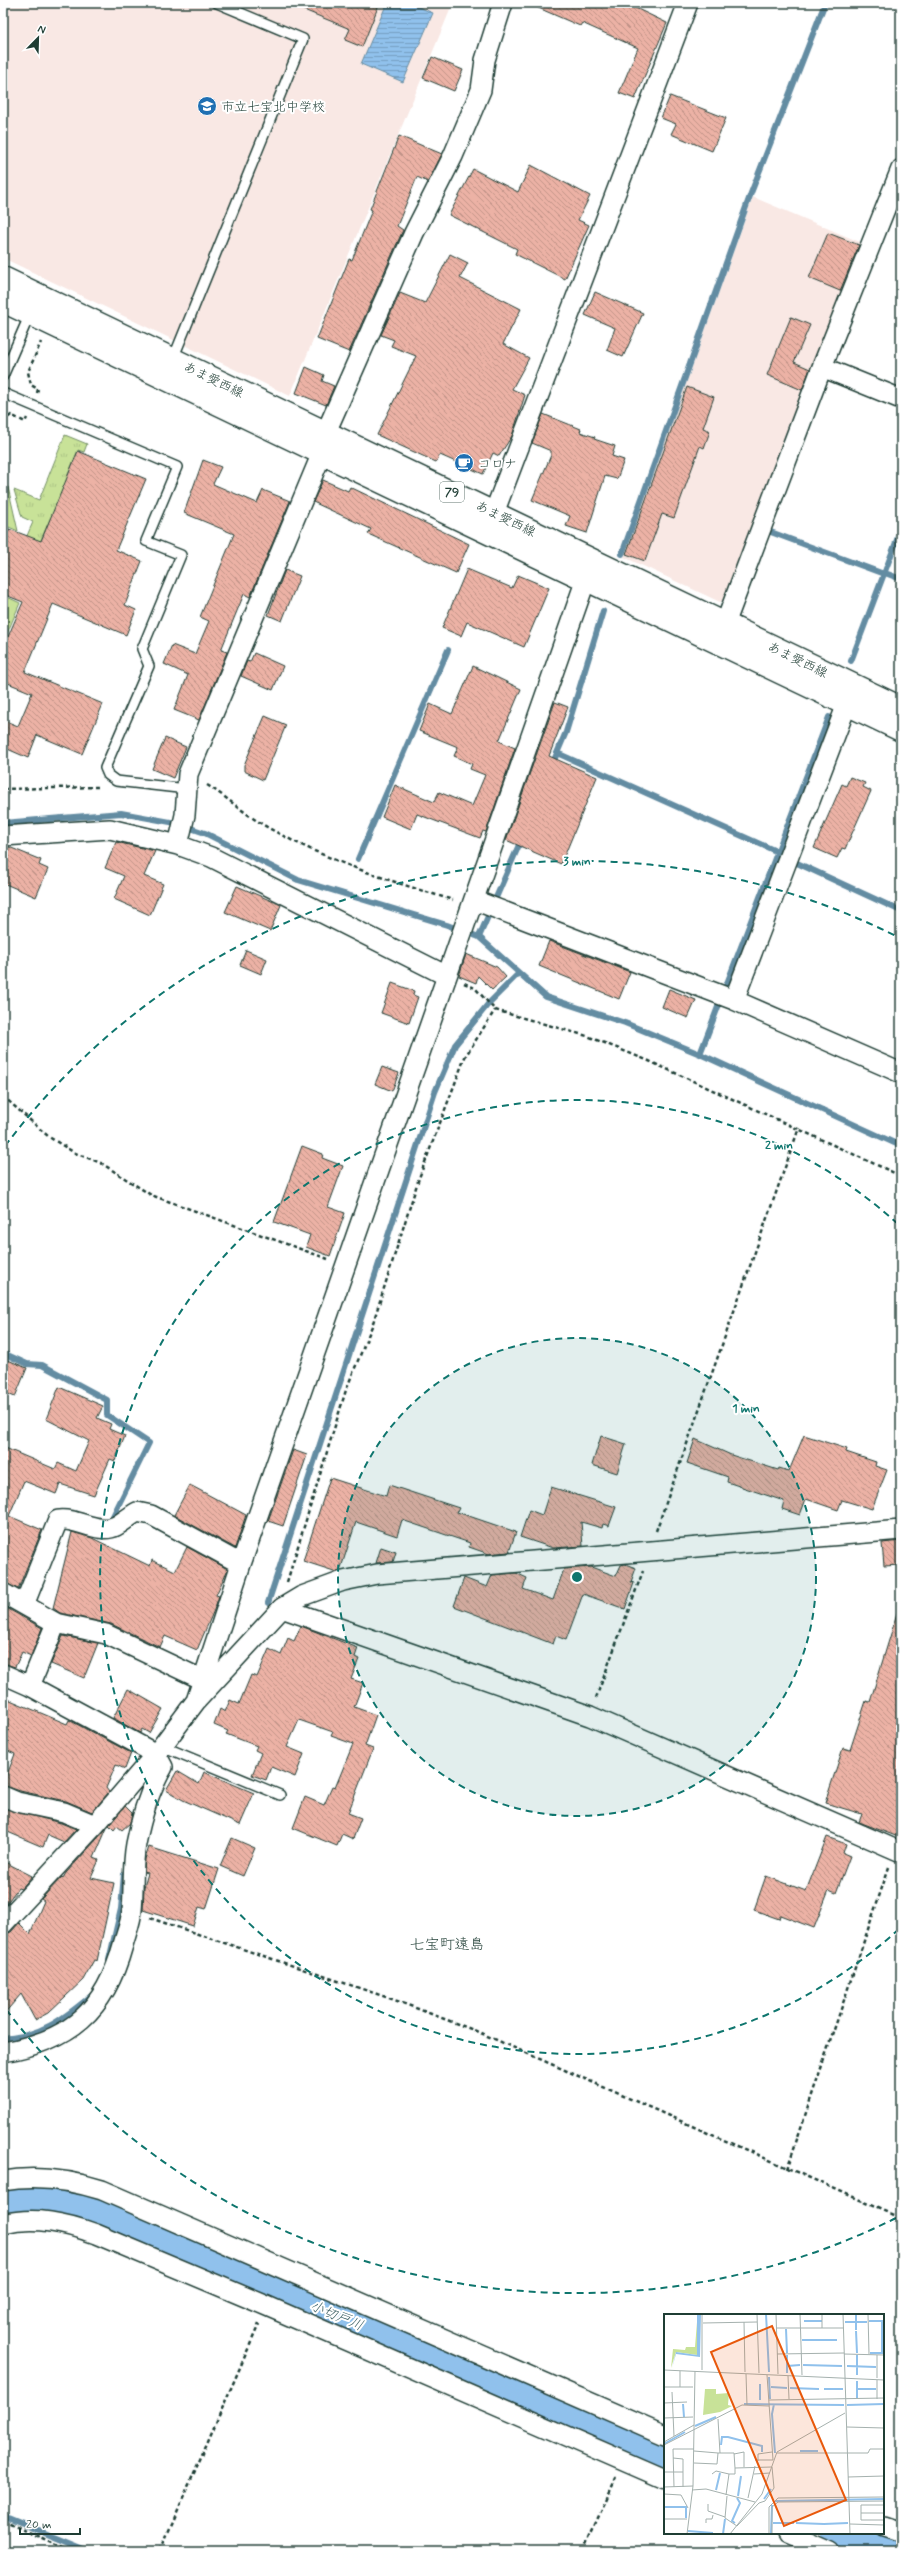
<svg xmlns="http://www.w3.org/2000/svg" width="904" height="2554" viewBox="0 0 904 2554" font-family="Mynerve,'Klee One',sans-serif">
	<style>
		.built { fill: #f9e8e4 }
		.grass { fill: url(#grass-tufts); stroke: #749066 }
		.water { fill: url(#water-rules); stroke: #638ca2 }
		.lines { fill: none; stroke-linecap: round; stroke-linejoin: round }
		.stream { stroke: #638ca2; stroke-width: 6 }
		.river { stroke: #90c1ec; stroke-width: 36 }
		.building { fill: url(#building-back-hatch); stroke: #1f3d34 }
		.service-casing { stroke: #1f3d34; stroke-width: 12 }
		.minor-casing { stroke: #1f3d34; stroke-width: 22 }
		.primary-casing { stroke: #1f3d34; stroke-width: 25 }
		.path { stroke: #1f3d34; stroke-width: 2.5; stroke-dasharray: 4 3; stroke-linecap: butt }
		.service { stroke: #fff; stroke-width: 9 }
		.minor { stroke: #fff; stroke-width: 19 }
		.primary { stroke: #fff; stroke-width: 22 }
		.ring { fill: none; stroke: #0f766e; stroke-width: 2; stroke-dasharray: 7 5 }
		.labels { text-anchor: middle; stroke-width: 4; stroke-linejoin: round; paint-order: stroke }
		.shield { fill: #fff; stroke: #627771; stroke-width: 1 }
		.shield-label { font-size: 12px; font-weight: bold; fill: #1f3d34 }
		.poi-label { font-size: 13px; fill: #1f3d34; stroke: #fff; text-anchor: start }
		.street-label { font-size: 13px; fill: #1f3d34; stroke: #fff }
		.water-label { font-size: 14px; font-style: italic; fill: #3b5e62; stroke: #fff }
		.quarter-label { font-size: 15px; fill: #1f3d34; stroke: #fff }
		.inset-river { fill: none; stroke: #90c1ec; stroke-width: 2 }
		.inset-road { fill: none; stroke: #a5b1ae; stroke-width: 1 }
		.view { fill: #e8590c; fill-opacity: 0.15; stroke: #e8590c; stroke-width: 2 }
		.inset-edge { fill: none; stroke: #1f3d34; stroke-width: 2 }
		.centre { fill: #0f766e; stroke: #fff; stroke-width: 2 }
		.ring-label { font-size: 12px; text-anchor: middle; font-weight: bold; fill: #0f766e; stroke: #fff; stroke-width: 4; stroke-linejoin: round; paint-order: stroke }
	</style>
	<defs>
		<pattern id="grass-tufts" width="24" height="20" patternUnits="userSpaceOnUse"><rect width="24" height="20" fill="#c8e298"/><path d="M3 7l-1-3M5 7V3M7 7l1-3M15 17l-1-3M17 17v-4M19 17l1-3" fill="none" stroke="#abc384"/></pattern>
		<pattern id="water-rules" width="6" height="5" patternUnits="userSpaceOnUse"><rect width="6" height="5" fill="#90c1ec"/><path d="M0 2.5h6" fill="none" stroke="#759ec0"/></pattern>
		<pattern id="building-back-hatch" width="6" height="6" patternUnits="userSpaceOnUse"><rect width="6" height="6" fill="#ecb2a5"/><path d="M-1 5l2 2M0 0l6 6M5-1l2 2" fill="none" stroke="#bf9287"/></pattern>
	</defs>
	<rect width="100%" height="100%" fill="#fff"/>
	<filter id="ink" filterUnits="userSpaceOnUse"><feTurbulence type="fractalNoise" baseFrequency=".025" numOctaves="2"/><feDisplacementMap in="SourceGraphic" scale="8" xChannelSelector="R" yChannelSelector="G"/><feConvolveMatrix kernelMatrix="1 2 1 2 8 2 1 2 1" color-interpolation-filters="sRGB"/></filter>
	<g filter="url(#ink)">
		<path class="built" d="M3,3H453L290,396L3,258Z
			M753,197L867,245L730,597L720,602L624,557Z"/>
		<path class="grass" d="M65,435L87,444L84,452L78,450L67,477L74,480L50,519L38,547L19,554L33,522L22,517L14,490L39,500Z
			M3,485L8,487L18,531L9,527L3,541Z
			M3,595L20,603L6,636L3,635Z"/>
		<path class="water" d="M387,3H409L433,13L403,82L361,64Z"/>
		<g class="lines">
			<path class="stream" d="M768,531L884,574
				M622,554L751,193L825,3
				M885,573L901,579
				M851,661L901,529
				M557,753L778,852
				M552,765L566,732L603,611
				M3,823L121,813L176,823L205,833L298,880L447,925L479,937L546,997L625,1023L700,1054L901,1146
				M358,859L448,650
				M797,863L901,911
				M495,900L522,838
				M479,937L489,914
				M700,1054L829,717
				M3,1353L27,1364L42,1365L107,1400V1415L149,1443L113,1516
				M268,1603L435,1092L455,1045L489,1003L519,973
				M109,1960L121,1909L124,1874
				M3,2039C41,2036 62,2020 91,1996
				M3,2516L89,2551"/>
			<path class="river" d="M3,2202C33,2194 66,2202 95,2210L665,2457
				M839,2533L887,2551"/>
		</g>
		<path class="building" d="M287,3H369L378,7L362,47L345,40L350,29Z
			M527,3H625L667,23L635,99L619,93L638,48L582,23L580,26Z
			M432,57L463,70L454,91L423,78Z
			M670,96L726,118L712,151L671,134L676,124L661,118Z
			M399,136L442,154L428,182L417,177L397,226L403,230L349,352L317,339L349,259L352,260L372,210L370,209Z
			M531,165L590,196L578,220L589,225L565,279L515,254L517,249L449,215L473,169L518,192Z
			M828,233L859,245L840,291L809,278Z
			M450,254L468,263L460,278L521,309L503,344L529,358L512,389L525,395L512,436L499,456L493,453L483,474L440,455L436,462L377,435L416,356L391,346L394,340L381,335L400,293L425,303Z
			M595,292L643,313L623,357L607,350L615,328L585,315Z
			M791,317L810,325L794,362L810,369L802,390L767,375Z
			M306,367L324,375L322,381L334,386L326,405L296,393Z
			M687,387L714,397L703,428L710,431L704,448L700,446L674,518L662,514L645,561L626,554Z
			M543,414L581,429L580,432L595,437L594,439L615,446L612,456L624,460L617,479L605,476L587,533L566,526L570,516L532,500L551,455V451L532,443Z
			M78,451L146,479L116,550L142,561L125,605L136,610L126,635L53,604L25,672L103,704L82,754L37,735L28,758L3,747V720L18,726L32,693L3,681V637L7,639L23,602L3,594V544L9,529L41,541Z
			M203,460L221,467L213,484L257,503L263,490L290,501L250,597L244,594L221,650L227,652L199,720L174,710L188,675L164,664L172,645L195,654L209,621L200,617L234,534L184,513Z
			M323,480L348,491L350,487L469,544L456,573L368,534L371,529L313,502Z
			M467,569L512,588L518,575L549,588L524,647L467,622L461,636L442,628Z
			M285,570L300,576L282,621L268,615Z
			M254,653L283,666L273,690L241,676L247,661L250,662Z
			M473,666L521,689L499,741L515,748L486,832L483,831L480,838L417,814L411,829L382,817L395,785L434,802L439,792L472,806L485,775L470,769L472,764L454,756L458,747L419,731L430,704L452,714Z
			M555,702L568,707L549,756L597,777L561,864L506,840Z
			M265,716L286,725L263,780L244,771V765Z
			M165,738L186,747L173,778L152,769Z
			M850,777L865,783L863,787L871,791L845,849L842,848L837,858L814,848L842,784L846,786Z
			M116,842L155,851L144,876L163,884L150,915L114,899L124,876L105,868Z
			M3,847H9L41,860L39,865L48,869L36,897L3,883Z
			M237,886L281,905L270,931L225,912Z
			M549,941L630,972L619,999L539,966Z
			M246,950L267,959L261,974L240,965Z
			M466,954L497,967L506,977L492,990L478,976L476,983L459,976Z
			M392,983L414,991L413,995L418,997L409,1023L381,1013Z
			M669,989L696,1000L688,1018L662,1007Z
			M382,1067L399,1073L392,1091L375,1084Z
			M302,1146L323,1154L322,1158L343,1166L328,1207L345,1213L330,1256L306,1247L310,1235L274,1222Z
			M3,1358L27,1368L15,1397L3,1392Z
			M59,1387L103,1406L97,1418L111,1424L109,1429L125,1436L115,1461L110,1459L94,1495L60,1484L56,1494L24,1481L9,1516L42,1530L18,1589L3,1582V1447L55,1469L58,1463L76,1471L89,1441L46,1419Z
			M804,1435L847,1449L846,1452L876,1462L875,1466L887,1470L872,1509L842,1500L838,1510L806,1499L800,1515L782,1509L784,1501L727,1482L728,1477L687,1463L695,1439L731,1455L778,1470L779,1468L789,1471Z
			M601,1436L626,1444L617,1473L592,1465Z
			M293,1450L307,1455L283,1526L268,1521Z
			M330,1478L386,1496L389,1485L459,1508L457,1512L516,1532L509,1552L489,1554L469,1547L470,1543L402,1520L397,1536L356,1522L340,1571L337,1572L303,1561Z
			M190,1485L246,1515L235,1548L174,1515Z
			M551,1487L616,1507L609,1526L603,1524L602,1528L581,1522L583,1546L553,1548L520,1537L529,1510L542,1515Z
			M72,1532L92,1538L150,1566L152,1560L175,1571L187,1547L228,1569L216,1595L219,1596L214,1610L197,1650L165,1636L160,1647L111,1624L60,1613L53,1608Z
			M901,1541V1565L884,1566L882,1543Z
			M381,1547L396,1552L393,1562L376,1563Z
			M625,1564L636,1568L631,1582L634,1583L625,1609L583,1594L566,1640L556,1636L553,1644L454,1606L464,1578L487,1587L492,1575L516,1573L527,1578L523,1589L553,1600L564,1569L591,1567L616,1576L621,1565Z
			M3,1606L42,1628L31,1656L22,1652L15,1667L3,1663Z
			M897,1614L901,1615V1838L859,1822L862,1814L825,1803L843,1748L850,1750L866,1701L870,1702Z
			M301,1626L358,1648L355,1657L359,1659L351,1679L363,1683L354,1707L376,1715L365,1746L373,1749L348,1813L361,1818L353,1839L342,1834L337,1846L293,1828L305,1797L324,1805L332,1787L335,1788L353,1744L331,1736L333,1732L299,1720L287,1747L304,1754L295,1777L271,1767L266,1780L252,1775L261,1753L255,1750L257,1746L226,1734L228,1731L214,1725L220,1709L225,1712L230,1700L239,1704L251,1675L257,1677L269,1649L281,1655L288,1638L294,1641Z
			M63,1636L98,1643L84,1678L51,1664Z
			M128,1689L163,1709L149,1733L142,1729L140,1733L113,1718Z
			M3,1697L67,1724L69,1720L131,1753L125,1769L116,1765L106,1788L109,1792L92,1812L66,1801L20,1791L3,1785L15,1754L3,1749Z
			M177,1771L199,1784L204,1772L254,1793L240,1825L183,1800L166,1790Z
			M125,1806L132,1813L130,1823L122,1830L117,1826L114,1830L109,1825Z
			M3,1808L61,1823L76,1829L64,1842L48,1835L43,1847L3,1830Z
			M107,1828L94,1858L99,1860L91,1878L114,1883L97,1961L94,1960L83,1980L48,2013L35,2020L21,1994L3,2015V1935L11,1932L19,1923L30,1934L44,1901L41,1899L62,1877L63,1878L66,1873Z
			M827,1837L846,1844L843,1853L850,1856L836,1893L829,1890L814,1928L780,1915L779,1919L754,1910L766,1876L806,1891Z
			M232,1838L255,1848L243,1876L220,1866Z
			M149,1847L219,1869L206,1909L199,1907L193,1926L143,1910L144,1887L148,1873L144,1872L145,1859Z
			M3,1861L32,1876L21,1889L18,1888L3,1908Z"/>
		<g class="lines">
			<defs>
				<path id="service" d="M173,359L303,39L217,3
					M3,376L30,314
					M3,393L177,467L146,541L181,555L142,649L149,666L105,768L108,775L116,781L187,789
					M162,1746L280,1795"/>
				<path id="minor" d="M822,367L901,399
					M326,432L414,233L453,156L481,90L485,60L503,3
					M494,513L688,3
					M725,624L822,367L901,169
					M3,836L110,829L178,845L211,857L447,976
					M178,845L185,815L188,774L322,453
					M474,900L734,1000L901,1073
					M734,1000L847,704
					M3,1593L56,1623L106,1634L201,1679
					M24,1605L58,1520C76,1517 99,1535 116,1526C123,1522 130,1516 137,1512L151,1515L241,1564
					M282,1608L590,1716L901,1852
					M3,1674L30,1686L156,1754L163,1767C150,1789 141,1818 136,1844C132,1865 134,1888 132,1910C131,1922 126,1934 123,1945C105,2011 70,2041 3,2052
					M30,1686L56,1623
					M196,1701L241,1564L586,579
					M3,1796L17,1802L64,1812L95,1825
					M3,1924L95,1825L156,1754L196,1701L282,1608L302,1596L343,1581L377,1574L901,1530
					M3,2181C37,2175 70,2180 102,2190L665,2435
					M3,2224C35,2216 66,2223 96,2234L267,2306L665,2479
					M883,2526L901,2532
					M789,2533L830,2551"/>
				<path id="primary" d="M3,278L901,708
					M3,301L901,730"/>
			</defs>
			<use href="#service" class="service-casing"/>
			<use href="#minor" class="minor-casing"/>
			<use href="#primary" class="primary-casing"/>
			<path class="path" d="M37,393L38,389L31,385L28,372L41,342
				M3,422L11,415L25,422L27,418
				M207,785C228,798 246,815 267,827C325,860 389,881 453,900
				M3,789L99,787
				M464,983L475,988L495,1010L587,1036L649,1061L901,1176
				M3,1096L49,1137L75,1153L101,1163L151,1195L328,1259
				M656,1531L799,1128
				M287,1582L346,1390L372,1326L419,1178L465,1057L495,1010
				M596,1698L643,1571
				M150,1918L392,1999L476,2031L901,2218
				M787,2169L889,1867
				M3,2521L72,2551
				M160,2551L259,2324
				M583,2551L616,2478"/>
			<use href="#service" class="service"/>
			<use href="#minor" class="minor"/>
			<use href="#primary" class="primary"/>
		</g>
	</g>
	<circle cx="577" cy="1577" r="239" fill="#0f766e" fill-opacity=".12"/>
	<g class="ring">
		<circle cx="577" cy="1577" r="239"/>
		<path d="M899 1929A477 477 0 1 1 899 1225"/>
		<path d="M896 2218A716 716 0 0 1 5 2008M5 1146A716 716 0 0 1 896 936"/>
	</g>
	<defs>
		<symbol id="school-disc" viewBox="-11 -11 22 22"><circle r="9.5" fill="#1f6fb2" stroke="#fff"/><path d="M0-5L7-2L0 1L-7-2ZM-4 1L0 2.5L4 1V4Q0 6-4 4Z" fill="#fff"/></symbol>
		<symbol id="cafe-disc" viewBox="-11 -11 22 22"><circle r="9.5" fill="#1f6fb2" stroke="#fff"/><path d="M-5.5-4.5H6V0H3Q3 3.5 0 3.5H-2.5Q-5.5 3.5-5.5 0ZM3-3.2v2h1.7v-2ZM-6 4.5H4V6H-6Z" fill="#fff"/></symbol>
	</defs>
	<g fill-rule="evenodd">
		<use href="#school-disc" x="196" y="95" width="22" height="22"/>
		<use href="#cafe-disc" x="453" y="452" width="22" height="22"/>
	</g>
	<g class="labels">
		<rect class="shield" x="440" y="482" width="24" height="20" rx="3"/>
		<g class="shield-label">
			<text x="452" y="496">79</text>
		</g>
		<g class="poi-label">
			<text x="221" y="111">市立七宝北中学校</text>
			<text x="478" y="468">コロナ</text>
		</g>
		<g class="street-label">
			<text transform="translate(214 379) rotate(26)" y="5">あま愛西線</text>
			<text transform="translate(506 518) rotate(26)" y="5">あま愛西線</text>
			<text transform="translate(798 659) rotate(26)" y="5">あま愛西線</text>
		</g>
		<g class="water-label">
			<text transform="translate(337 2315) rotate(23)" y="5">小切戸川</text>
		</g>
		<g class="quarter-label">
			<text x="447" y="1949">七宝町遠島</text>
		</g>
	</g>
	<g transform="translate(664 2314)">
		<rect width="220" height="220" fill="#fff"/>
		<path d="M41,75H52V80L65,79L64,91L68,92L56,98L39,101Z" fill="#c8e298"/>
		<path d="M33,8V41L12,38L7,54L9,35L21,36L22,33H31Z" fill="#c8e298"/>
		<path d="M33,0H37L36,43L12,40L8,54L12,38L33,41Z" fill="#90c1ec"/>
		<path class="inset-river" d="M102,0L105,58M192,0V16M140,7H158M205,7H220M181,8H203M122,15L123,39M192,17L193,39M138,26H173M206,39H218V8M123,41V59M139,51L178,52M123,52L136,51M183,52L212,53M193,61V41M105,63L106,85M193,67V84M107,73L123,74M126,74L155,75M160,75H179M193,75H212M96,86V70M19,90L20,103M80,90L180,91M110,90L108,100L111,139M183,91L220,90M31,112L52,103M0,130L21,118M57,131L58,123H64L98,132V138M136,137H154M52,176L56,159M74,182L77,162M100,185L107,175M111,187L220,185M0,193H22V204M71,209L68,207L76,189L73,184M109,209H130M132,209L160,210M160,210L184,209M24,217L49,219M59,220L61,205M107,220L108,191"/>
		<path class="inset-road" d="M93,0L95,59M112,0L114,60M136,0L138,61M158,0V14M179,0L186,220M204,0L205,40M80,8L81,58M39,9L93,8M112,14H180M113,40L180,39M180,40L220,41M0,56L220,66M38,56V0M82,60L83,91M103,61L109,146M124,62L125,85M213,64V41M0,73H29M16,73V57M8,78L10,122M213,85V66M105,86L220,84M0,89L23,88M0,104L29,103M183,113L220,114M0,128L30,111M0,131L78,91L105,92M30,137L54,139M56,139H70L71,154M113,139H204L206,135H220M70,140L80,138V153M9,144L19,145V173M91,146H109M94,147V140L108,138M30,149L53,150L54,139H56L54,105M0,158H19M48,160L52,157L65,160M90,160L106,159M184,163L220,162M0,173L29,172M10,173L9,135H30M28,176L42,175L91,188M0,180L17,181L24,194M62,181L65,160H71V154L108,153M63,182L61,204L73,212L95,189L101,187L110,174L108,153M84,184L91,152M44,190V197L61,203M220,191H197V206H220M197,199H220M0,205H23M42,209V205H48L49,201M186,210L220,211M23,220L29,172L31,57M66,220L98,180L113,138L181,99M105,220V193L114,184L220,183M108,220V193L114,188L220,187"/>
		<path class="view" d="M108,12L182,186L120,212L47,38Z"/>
		<rect width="220" height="220" class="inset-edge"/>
	</g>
	<circle cx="577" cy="1577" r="6" class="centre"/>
	<g class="ring-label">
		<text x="577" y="865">3 min</text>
		<text x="779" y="1149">2 min</text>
		<text x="746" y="1412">1 min</text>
	</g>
	<rect width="904" height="2554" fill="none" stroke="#fff" stroke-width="16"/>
	<rect x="8" y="8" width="888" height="2538" fill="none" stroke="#1f3d34" stroke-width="1.5" filter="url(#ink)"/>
	<g transform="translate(38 38) rotate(23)" stroke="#ffffff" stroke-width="3" paint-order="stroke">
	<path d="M0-3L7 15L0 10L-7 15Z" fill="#1f3d34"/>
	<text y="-6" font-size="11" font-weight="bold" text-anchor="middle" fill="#1f3d34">N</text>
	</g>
	<path d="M20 2528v6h60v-6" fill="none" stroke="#1f3d34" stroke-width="2"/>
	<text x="26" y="2528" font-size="12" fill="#1f3d34" stroke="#ffffff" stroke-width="3" paint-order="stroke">20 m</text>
</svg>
